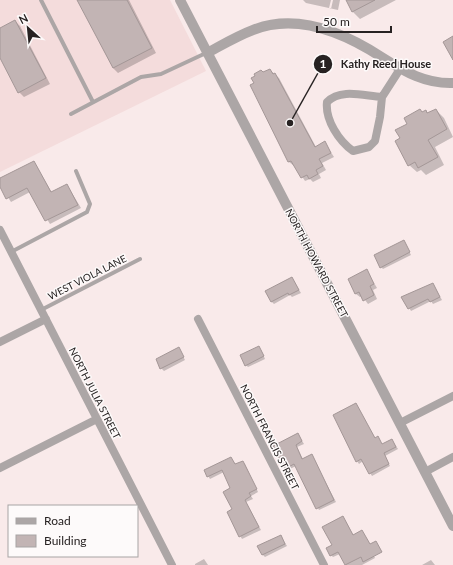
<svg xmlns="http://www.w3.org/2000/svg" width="453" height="565" viewBox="0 0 453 565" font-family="Lato,sans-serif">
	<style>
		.built { fill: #f4dcdc }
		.shadow { fill: #0003 }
		.building { fill: #c2b4b4; stroke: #a49797 }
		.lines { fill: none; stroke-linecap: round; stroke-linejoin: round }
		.service { stroke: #aca6a6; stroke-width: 4 }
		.minor { stroke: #aca6a6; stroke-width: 8 }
		.tertiary { stroke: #aca6a6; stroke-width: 10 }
		.labels { text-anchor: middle; stroke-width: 3; stroke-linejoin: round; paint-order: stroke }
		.street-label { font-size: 10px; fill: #272222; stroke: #fdfafa }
		.leader { fill: none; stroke: #272222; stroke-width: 1.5 }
		.callout-dot { fill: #272222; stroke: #fdfafa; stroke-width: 1.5 }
		.mark-label { font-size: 12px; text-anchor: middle; font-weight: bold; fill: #fff }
		.callout-label { font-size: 11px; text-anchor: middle; font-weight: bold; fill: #272222; stroke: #fdfafa; stroke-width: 3; stroke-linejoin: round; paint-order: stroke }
	</style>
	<rect width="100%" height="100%" fill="#f9eaea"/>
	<path class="built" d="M0,0H170L206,71L0,172Z"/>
	<path class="shadow" d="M78,0H129L156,53L118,73L113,68Z
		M303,0H331L329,8L331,9L333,0H340L338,10L306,3Z
		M347,0H396L360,19L353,12Z
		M15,21L20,26L50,84L24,97L19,92L0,56V29Z
		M270,70L279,78L316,147L325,143L334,157L322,163L326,170L319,174L321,178L313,182L310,179L305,181L294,164L293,165L289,162L255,83L263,74Z
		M436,110L444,118L453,137L435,147L444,165L426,175L421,170L417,172L409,165L401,138L408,124L426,112L428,113Z
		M34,162L52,193L67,185L81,208L50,224L30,192L11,202L0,185V180Z
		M404,241L411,255L383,269L381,267Z
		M367,271L377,288L373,290L377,299L368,304L362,296L360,297L356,294L349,279Z
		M292,278L301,293L292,297L290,295L274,304L271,301Z
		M433,284L442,300L433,304L431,301L411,311L403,297Z
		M179,349L185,360L164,371L161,368Z
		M261,350L265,359L248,367L246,365Z
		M356,404L375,439L378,438L382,445L392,440L398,449L385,456L390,466L372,476L363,461L359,464L357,461Z
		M298,434L304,444L297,447L303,459L313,458L336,502L319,510L296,466L288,470L285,468Z
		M231,458L236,465L242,462L245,464L258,492L251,496L253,499L246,502L261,530L242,539L228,513L234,510L231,489L224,472L210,479L205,471Z
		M345,520L354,536L363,534L375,558L362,565H346L340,554L333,557L331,555L333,546Z
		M281,536L287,546L265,557L262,554Z
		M204,559L208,565H195V564Z
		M431,560L435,565H422Z"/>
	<path class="building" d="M77,0H127L152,48L113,68Z
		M346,0H375L352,12Z
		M15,20L46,78L18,93L0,58V28Z
		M453,36V60L443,42Z
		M270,69L273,74L275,73L315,147L325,141L331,153L319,159L323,166L316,170L318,174L309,179L307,175L301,178L291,161L288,162L250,85L254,83L251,78L255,76L254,74L261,70L263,72Z
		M420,109L422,112L426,110L427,113L436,109L447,129L428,140L438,157L418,168L415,162L408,166L395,141L400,138L395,130L407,124L404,118Z
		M34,161L51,192L67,184L78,205L45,221L27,188L6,199L0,187V178Z
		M404,240L410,252L380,268L374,255Z
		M367,269L374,284L370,286L374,295L363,301L359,292L355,294L348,279Z
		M292,277L299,290L289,295L288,293L271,302L265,291Z
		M433,283L440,297L430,302L428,299L408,309L401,297Z
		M259,346L264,356L245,366L240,355Z
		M179,347L184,357L160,369L156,359Z
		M356,403L375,438L378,436L382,444L392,439L396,447L384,453L389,464L369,474L361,459L356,462L333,415Z
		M298,433L302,441L296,445L302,459L312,454L334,500L316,509L294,464L285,469L273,446Z
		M231,457L235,464L243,461L257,489L249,493L251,496L245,500L259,527L239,537L227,512L232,509L223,492L230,488L222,470L207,477L204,470Z
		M343,516L353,535L362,530L370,544L376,541L382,552L363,562L361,557L345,565L338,552L330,556L326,548L332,545L322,527Z
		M281,535L285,544L262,555L257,546Z"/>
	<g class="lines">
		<path class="service" d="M41,0L93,102
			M71,114L141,77L161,74L206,53
			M11,252L87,212L90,204L76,171
			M41,310L140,259"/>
		<path class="minor" d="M382,97C364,96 341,88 327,102C325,120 339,141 353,151L369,147L375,141L380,117L382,97L400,69
			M0,230L172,565
			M198,319L324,565
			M0,342L46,319
			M400,423L453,396
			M0,468L97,419
			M425,472L453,457"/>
		<path class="tertiary" d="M180,0L453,526
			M207,53C222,45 237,36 253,30C298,12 345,33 383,58C405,72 426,84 453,83"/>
	</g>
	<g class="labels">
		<g class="street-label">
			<text transform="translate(317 263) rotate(62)" y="4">NORTH HOWARD STREET</text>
			<text transform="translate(87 277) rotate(-27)" y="4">WEST VIOLA LANE</text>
			<text transform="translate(95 393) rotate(63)" y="4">NORTH JULIA STREET</text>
			<text transform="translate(270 437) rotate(63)" y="4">NORTH FRANCIS STREET</text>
		</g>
	</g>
	<path class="leader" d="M290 123L323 64"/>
	<g class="callout-dot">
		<circle cx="290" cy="123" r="4"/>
		<circle cx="323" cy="64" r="10"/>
	</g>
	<g class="mark-label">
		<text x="323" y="68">1</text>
	</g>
	<g class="callout-label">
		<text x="386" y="68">Kathy Reed House</text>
	</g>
	<rect x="8" y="505" width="130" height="52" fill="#fdfafa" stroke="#a7a4a4"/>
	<rect x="16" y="518" width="20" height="6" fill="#aca6a6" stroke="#a7a4a4"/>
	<text x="44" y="525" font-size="12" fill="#272222">Road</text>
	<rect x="16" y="535" width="20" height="12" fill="#c2b4b4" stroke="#a7a4a4"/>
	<text x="44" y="545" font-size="12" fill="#272222">Building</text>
	<g transform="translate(28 28) rotate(333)" stroke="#fdfafa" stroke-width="3" paint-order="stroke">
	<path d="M0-3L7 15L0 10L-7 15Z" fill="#272222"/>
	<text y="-6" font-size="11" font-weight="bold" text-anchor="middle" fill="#272222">N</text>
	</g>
	<path d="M317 26v6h74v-6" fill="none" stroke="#272222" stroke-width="2"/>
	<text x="323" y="26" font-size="12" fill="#272222" stroke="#fdfafa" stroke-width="3" paint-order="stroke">50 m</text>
</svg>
